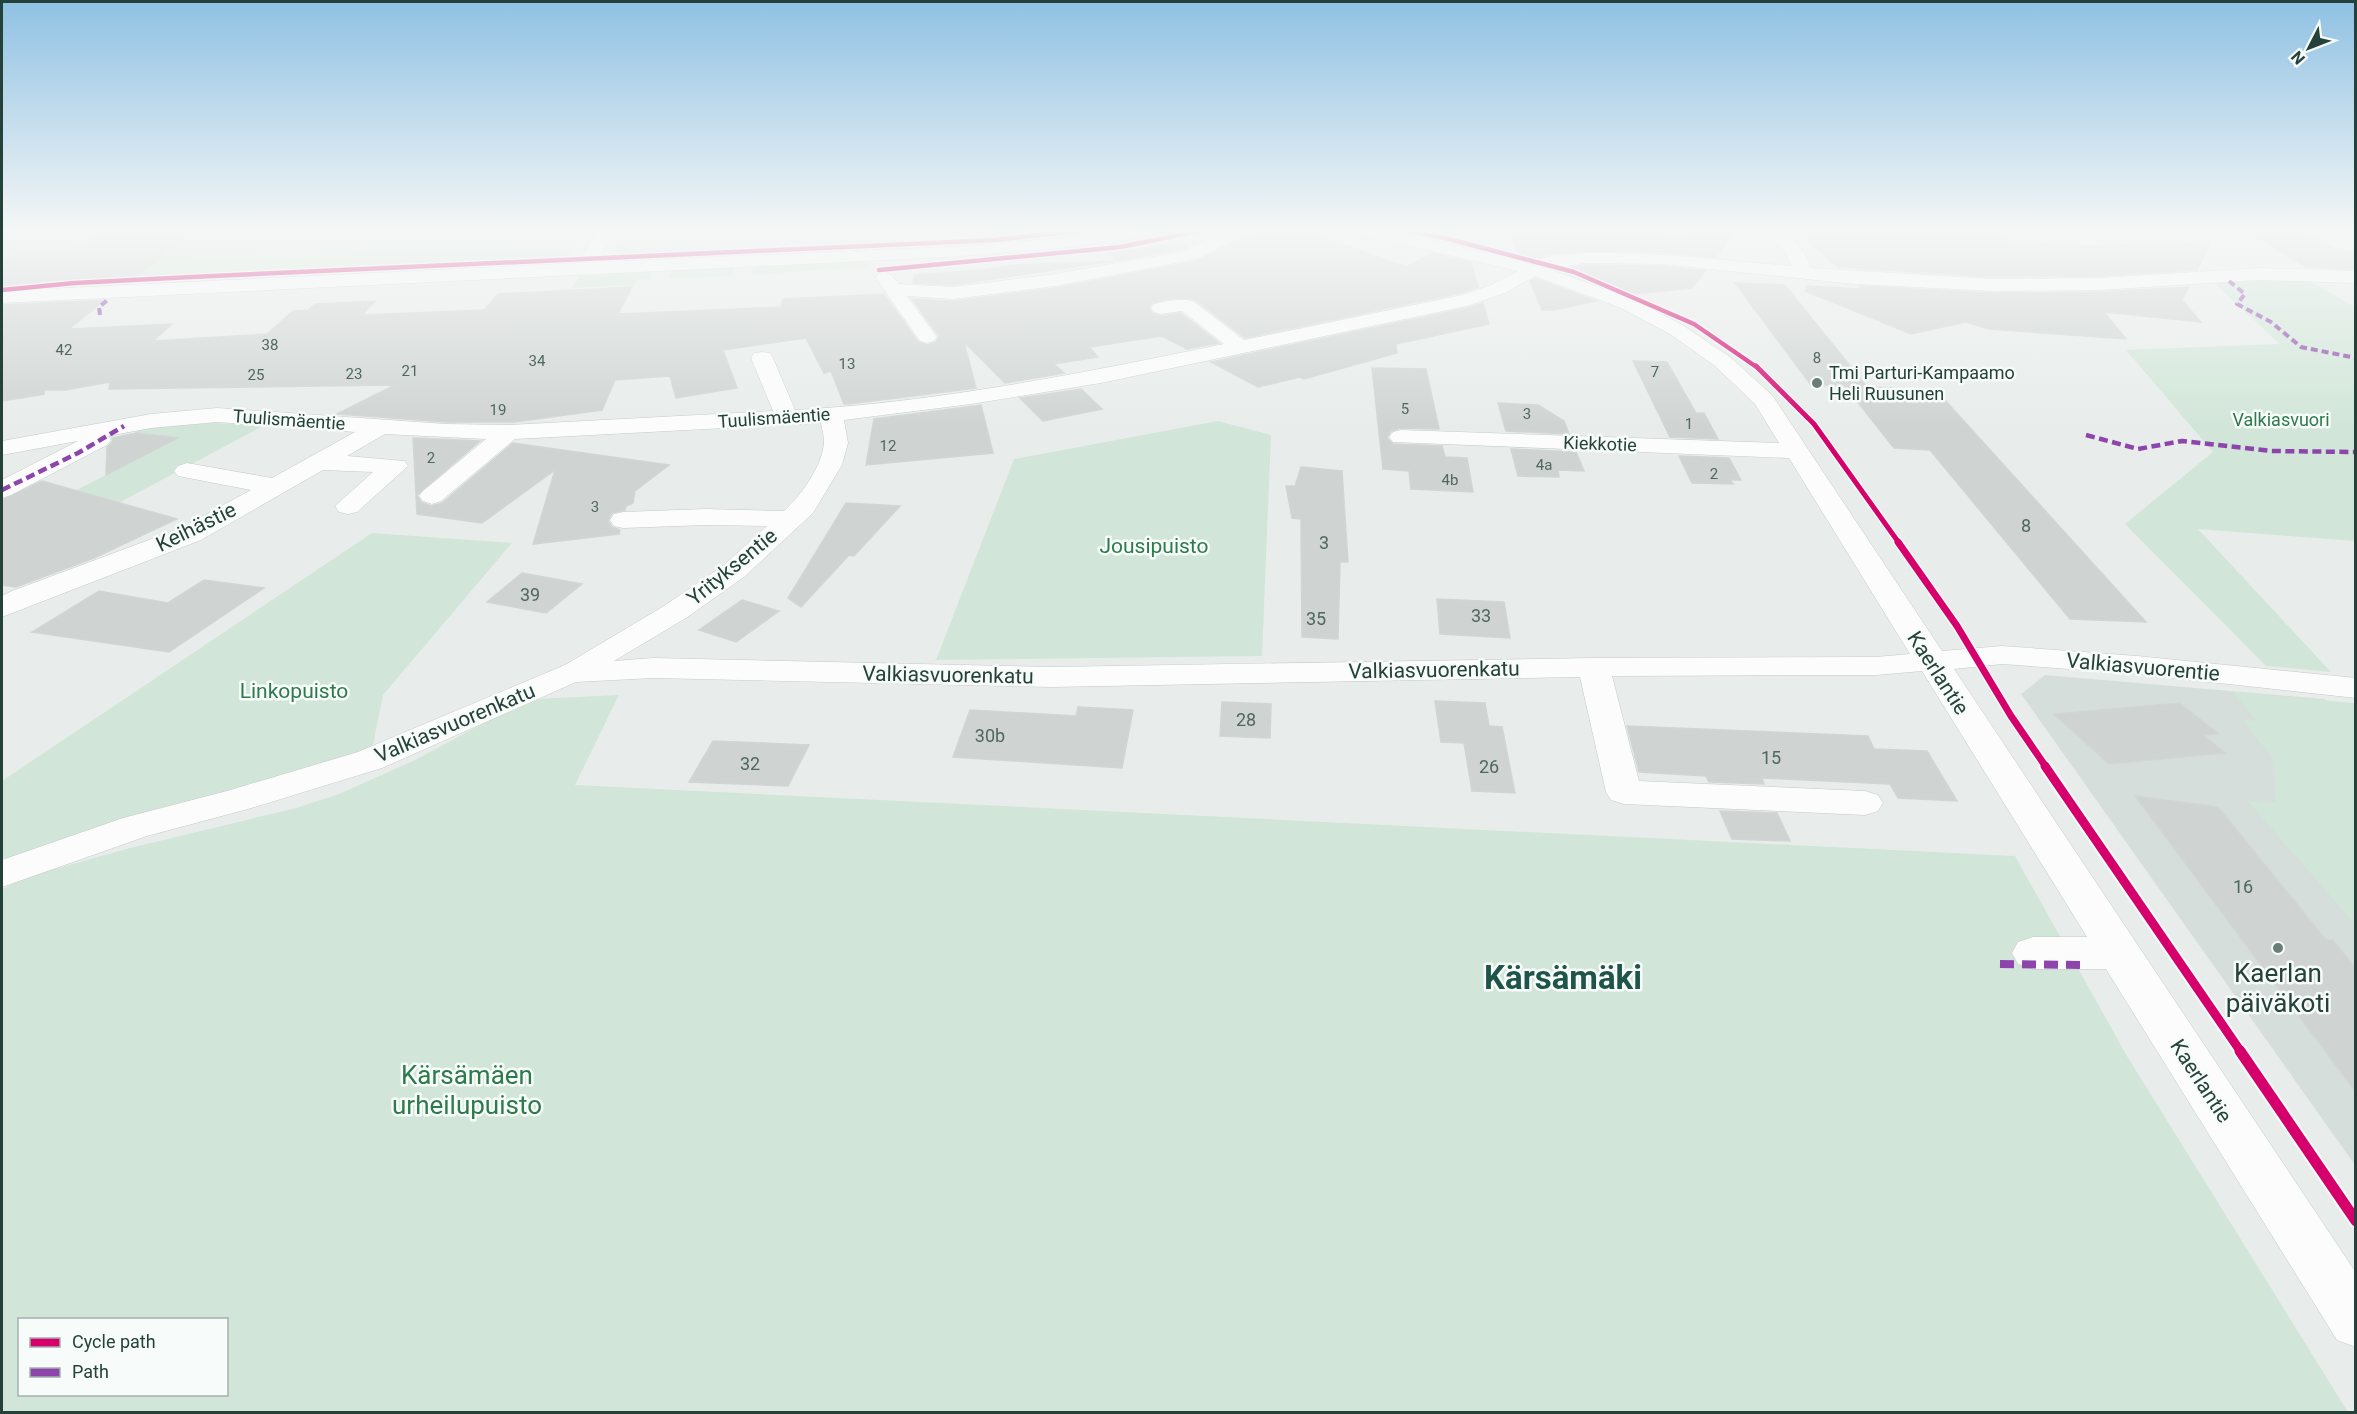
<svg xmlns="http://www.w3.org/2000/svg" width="2357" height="1414" viewBox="0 0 2357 1414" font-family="Roboto,sans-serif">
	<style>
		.built { fill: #d6dedb }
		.green { fill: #d1e6d8; fill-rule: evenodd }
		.building { fill: #cfd4d2; stroke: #d1d6d4; stroke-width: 1.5 }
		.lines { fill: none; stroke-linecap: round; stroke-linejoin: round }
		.minor-casing { stroke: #c5cac8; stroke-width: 1 }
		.minor { fill: #fcfcfc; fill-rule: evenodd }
		.quiet-far2 { stroke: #8e44ad; stroke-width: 4; stroke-dasharray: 7 4; stroke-linecap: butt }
		.quiet-far1 { stroke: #8e44ad; stroke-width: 4.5; stroke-dasharray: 9 4.5; stroke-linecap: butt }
		.quiet { stroke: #8e44ad; stroke-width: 8; stroke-dasharray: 14 8; stroke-linecap: butt }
		.cycleway-far4-casing { stroke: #f7fbf9; stroke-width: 7 }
		.cycleway-far3-casing { stroke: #f7fbf9; stroke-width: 8 }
		.cycleway-far2-casing { stroke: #f7fbf9; stroke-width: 10 }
		.cycleway-far1-casing { stroke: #f7fbf9; stroke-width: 13 }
		.cycleway-casing { stroke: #f7fbf9; stroke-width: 15 }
		.cycleway-far4 { stroke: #d6006c; stroke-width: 4.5 }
		.cycleway-far3 { stroke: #d6006c; stroke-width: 5 }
		.cycleway-far2 { stroke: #d6006c; stroke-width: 7 }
		.cycleway-far1 { stroke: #d6006c; stroke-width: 9 }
		.cycleway { stroke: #d6006c; stroke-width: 11 }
		.poi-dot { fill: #697e78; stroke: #f7fbf9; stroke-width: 2 }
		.labels { text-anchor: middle; stroke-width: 5; stroke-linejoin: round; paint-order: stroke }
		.far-number-label { font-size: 15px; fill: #506761 }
		.far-poi-label { font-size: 18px; fill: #24423a; stroke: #f7fbf9; text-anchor: start }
		.far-street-label { font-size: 18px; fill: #24423a; stroke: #f7fbf9 }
		.far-park-label { font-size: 18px; fill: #2d7a4b; stroke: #f7fbf9 }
		.number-label { font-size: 18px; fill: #506761 }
		.street-label { font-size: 21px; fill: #24423a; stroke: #f7fbf9 }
		.park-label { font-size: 21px; fill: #2d7a4b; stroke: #f7fbf9 }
		.near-poi-label { font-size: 26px; fill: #24423a; stroke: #f7fbf9 }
		.near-park-label { font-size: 26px; fill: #2d7a4b; stroke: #f7fbf9 }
		.near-district-label { font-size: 33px; font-weight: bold; fill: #1f5548; stroke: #f7fbf9 }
	</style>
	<rect width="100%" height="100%" fill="#e8edeb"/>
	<path class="built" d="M2,229H380L337,267L66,281L2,287Z
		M2045,675L2324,699L2355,731V1165L2021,694Z"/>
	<path class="green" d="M380,229H588L568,257L66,281L2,287V272L30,271L79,262L357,250Z
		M628,229H881V235L932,234L946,229H1047L1051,233L823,247L623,255L614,253Z
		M862,261L869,265L870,267L749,275L755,269L765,265Z
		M521,263L518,267L148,282L2,292L91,283Z
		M730,267L734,269L732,274L726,276L673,278L668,276C675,265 715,267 730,267Z
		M651,272L650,279L638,280L634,285L571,288L580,276Z
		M2276,280H2307L2355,307V541L2198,529L2331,672L2266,666L2125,524L2213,452L2126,350L2280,344L2214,283Z
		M1218,421L1271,435L1262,656L936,660L1014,459Z
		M212,423L265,425L2,565V528L177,439L135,433L138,429Z
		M372,533L512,543L383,695L370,760L136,827L2,859V781Z
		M2233,692L2355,703V924L2248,801L2276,803L2274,760L2243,720L2257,721Z
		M619,695L575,785L2015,856L2127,1056L2348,1412H2V889L33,875L130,848L296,808L339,794L413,761L510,709L536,699ZM20,1320H226V1394H20Z"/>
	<path class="building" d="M110,229H196L128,283L2,289V259L77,250Z
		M1273,229H1300L1407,267L1432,253L1471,262L1478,287L1461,293L1245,338L1194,299L1179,298L1163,300L1152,303L1149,308L1152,313L1161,316L1181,313L1219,343L1187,349L1162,336L1089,347L1098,357L1054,364L1064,373L1005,383L964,342L976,388L848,404H844L831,371L824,373L806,338L723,350L737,388L676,398L670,376L615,380L602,410L514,422H446L337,414L395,385L109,389L110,382L65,390H44V394L2,401V305L105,300L69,329L172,324L153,341L267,334L293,311L308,310L315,304L375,301L362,315L484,310L498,294L632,287L618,314L781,307L783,299L884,294L918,342L928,345L936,342L939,336L912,299L953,301L1055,288L1197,261L1232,243Z
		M1508,229H1622L1683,239L1691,229H1738L1716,257L1636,251H1582L1550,254L1532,261L1520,258Z
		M1794,229H1984L2014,244L2066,242L2073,245L2086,246L2211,242L2197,270L2099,276L1993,277L1838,267Z
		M2261,229H2293L2339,251H2355V269L2306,267L2257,237Z
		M1183,243L1189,247L1117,261L1108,253Z
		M1114,261L953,285L913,283L914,275L983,270L1017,265Z
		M1585,265L1661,266L1705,271L1692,288L1627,295L1558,270Z
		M1535,278L1596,301L1554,310H1542L1530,281Z
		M1735,283L1785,285L1867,387L1811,385Z
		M1806,286L1862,289L1860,286L1993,293L2099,292L2189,287L2182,300L2201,322L2104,312L2126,339L1989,329L1966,322L1911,334L1805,291Z
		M1483,303L1489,324L1396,344L1397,353L1304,379L1300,377L1258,387L1211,362L1467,308Z
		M1633,361L1667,362L1696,413H1704L1718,439L1670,437Z
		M1372,368L1426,369L1439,429L1400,428L1391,431L1387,438L1393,444L1442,446L1445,457L1467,458L1473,492L1411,489L1409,471L1383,469Z
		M1845,386L1894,388L1902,397L1943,398L2146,622L2070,619L1930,450L1894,448Z
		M1081,389L1102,409L1043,421L1020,398Z
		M1498,403L1538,405L1564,421L1569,434L1506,431Z
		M981,405L993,453L866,465L874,419Z
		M137,433L178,438L106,475L107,447L113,441L112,438Z
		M413,438L480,441L417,495L421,502L431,506L442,503L513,443L669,465L635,491L633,503L626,506L625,510L612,513L608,521L612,527L620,530L619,534L533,544L555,470L482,523L417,514Z
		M1511,449L1576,452L1584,471L1558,470L1559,477L1518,476Z
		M1679,456L1729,458L1741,480H1730L1733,484L1692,483Z
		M1301,467L1342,471L1348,562H1340L1338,639L1302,637L1301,519L1292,518L1286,486H1295Z
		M42,481L177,519L94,558L16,587L2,585V500Z
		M846,503L900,506L854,556L849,555L801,607L788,598Z
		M522,573L582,584L546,613L487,602Z
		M204,580L264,588L169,652L32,632L99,591L168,603Z
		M1437,599L1504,602L1510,638L1440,634Z
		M742,600L779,611L736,642L699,630Z
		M1435,701L1485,703L1489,726L1502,727L1515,793L1472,791L1464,743L1441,742Z
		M1222,702L1271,704L1270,738L1220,736Z
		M2180,703L2218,734L2203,735L2225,753L2109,764L2054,714Z
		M1078,707L1133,710L1122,768L953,757L970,710L1076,716Z
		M1627,726L1868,736L1874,749L1927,751L1957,801L1898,798L1890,784L1762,778L1764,784L1709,782L1706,776L1639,772Z
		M713,741L809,745L788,786L689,782Z
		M2135,796L2218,807L2326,940H2333L2355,968V1091Z
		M1720,811L1777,813L1790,841L1732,839Z"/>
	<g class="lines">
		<defs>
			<path id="minor" d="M599,229H616L596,262L947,247L1064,238L1123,229H1166L1158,234L1064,248L947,257L2,303V291L578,263Z
				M1234,229H1260L1258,233L1231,241L1197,259L1055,286L953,299L907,296L937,337L934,341L927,343L920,341L876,278L878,274C889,271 892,275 899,284L953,287L1055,274L1186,251L1219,233Z
				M1352,229H1386L1532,263C1555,251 1588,253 1613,253C1673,254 1732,261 1792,266L1785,251L1760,229H1779L1793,239L1804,252L1811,268L1993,279L2099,278L2259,268L2356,271V283L2259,280L2099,290L1993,291L1855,284L1661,264L1585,263L1549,269L1635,300L1684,326L1730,357L1772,395L1942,651L2002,646L2137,656L2356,678V698L2137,674L2002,664L1954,669L2356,1273V1347L2337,1340L2106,969H2033L2018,964L2012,953L2018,942L2033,937H2087L1922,671L1876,675L1612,676L1639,781L1865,791L1878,795L1883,803L1878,811L1865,815L1624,804L1611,800L1606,792L1580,677L1052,687L653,678L576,682L382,768L248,809L147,836L2,887V860L123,818L227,791L358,752L565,665L664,606L724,565L767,526L706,525L623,528L614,526L610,520L614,514L623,512L706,509L784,511C801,496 823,465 824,442C824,435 822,429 821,423L515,439L441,501L432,504L423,501L419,496L423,491L486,439L385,434L347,456L405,461L408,466L357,512L348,514L339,512L335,506L373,472L323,470L201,540L2,617V596L12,591L181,528L251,490L178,476L174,471L178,466L187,463L272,478L355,432L217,422L151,428L108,436L111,440L107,445L11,495L2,498V480L78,441L2,455V441L151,414L217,408L446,424L509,425L773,411L751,358L754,353L762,352L770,353L773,358L795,410C939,402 1083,373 1224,344L1182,311L1161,314L1154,312L1151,308L1154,304C1166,301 1181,298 1193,301L1244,340L1462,295L1491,285L1518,271L1354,233ZM1535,276L1621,308L1670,334L1715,366L1755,404L1779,443L1401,430L1393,432L1389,437L1393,442L1789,458L1910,654L1876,657L1594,658L1052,667L653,658L614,661L686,618L744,577L813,513L842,465L848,443L844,420L971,404L1101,383L1467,306L1505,293Z"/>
		</defs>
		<use href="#minor" class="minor-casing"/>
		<use href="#minor" class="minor"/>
		<path class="quiet-far2" d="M2229,281L2245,294L2237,304L2271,322L2301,347L2356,358
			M100,315L99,307L109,299"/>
		<path class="quiet-far1" d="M2086,435L2138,449L2182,441L2271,451L2356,452
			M2,490L78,453L124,426"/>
		<path class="quiet" d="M2000,964L2084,965"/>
		<defs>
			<path id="cycleway-far4" d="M1397,229L1445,238L1574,272L1694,324L1758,368
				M879,270L1120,247L1209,229
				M2,290L74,283L191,277L994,240L1095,229"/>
			<path id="cycleway-far3" d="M1756,366L1814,424L1899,543"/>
			<path id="cycleway-far2" d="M1898,542L1957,626L2011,716L2046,767"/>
			<path id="cycleway-far1" d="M2045,766L2241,1052"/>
			<path id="cycleway" d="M2240,1051L2356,1221"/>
		</defs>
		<use href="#cycleway-far4" class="cycleway-far4-casing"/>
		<use href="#cycleway-far3" class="cycleway-far3-casing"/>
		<use href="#cycleway-far2" class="cycleway-far2-casing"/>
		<use href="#cycleway-far1" class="cycleway-far1-casing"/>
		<use href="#cycleway" class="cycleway-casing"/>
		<use href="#cycleway-far4" class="cycleway-far4"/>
		<use href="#cycleway-far3" class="cycleway-far3"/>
		<use href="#cycleway-far2" class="cycleway-far2"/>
		<use href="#cycleway-far1" class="cycleway-far1"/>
		<use href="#cycleway" class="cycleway"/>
	</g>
	<linearGradient id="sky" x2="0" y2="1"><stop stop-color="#8fc1e3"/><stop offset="0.54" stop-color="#f5f7f6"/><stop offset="1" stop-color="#f5f7f6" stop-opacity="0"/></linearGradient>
	<rect width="2357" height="427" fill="url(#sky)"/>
	<g class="poi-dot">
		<circle cx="1817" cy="383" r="6"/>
		<circle cx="2278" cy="948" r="6"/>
	</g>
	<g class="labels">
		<g class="far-number-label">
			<text x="270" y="350">38</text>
			<text x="64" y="355">42</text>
			<text x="1817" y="363">8</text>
			<text x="537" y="366">34</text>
			<text x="847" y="369">13</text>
			<text x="410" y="376">21</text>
			<text x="1655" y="377">7</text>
			<text x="354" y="379">23</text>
			<text x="256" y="380">25</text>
			<text x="1405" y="414">5</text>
			<text x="498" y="415">19</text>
			<text x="1527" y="419">3</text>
			<text x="1689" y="429">1</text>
			<text x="888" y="451">12</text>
			<text x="431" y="463">2</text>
			<text x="1544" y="470">4a</text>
			<text x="1714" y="479">2</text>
			<text x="1450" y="485">4b</text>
			<text x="595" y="512">3</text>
		</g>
		<g class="far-poi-label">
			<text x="1829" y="379">Tmi Parturi-Kampaamo<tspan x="1829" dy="21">Heli Ruusunen</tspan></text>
		</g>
		<g class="far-street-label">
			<text transform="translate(774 418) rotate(-4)" y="6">Tuulismäentie</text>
			<text transform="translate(289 420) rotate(4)" y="6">Tuulismäentie</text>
			<text transform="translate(1600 444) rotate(2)" y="6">Kiekkotie</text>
		</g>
		<g class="far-park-label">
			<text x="2281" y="426">Valkiasvuori</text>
		</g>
		<g class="number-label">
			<text x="2026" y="532">8</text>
			<text x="1324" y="549">3</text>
			<text x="530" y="601">39</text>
			<text x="1481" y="622">33</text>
			<text x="1316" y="625">35</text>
			<text x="1246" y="726">28</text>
			<text x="990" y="742">30b</text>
			<text x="1771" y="764">15</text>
			<text x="750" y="770">32</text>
			<text x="1489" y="773">26</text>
			<text x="2243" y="893">16</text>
		</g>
		<g class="street-label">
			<text transform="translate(196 527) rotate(-26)" y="7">Keihästie</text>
			<text transform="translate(732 567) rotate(-39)" y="7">Yrityksentie</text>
			<text transform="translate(2143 667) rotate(5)" y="7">Valkiasvuorentie</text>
			<text transform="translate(1434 670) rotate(-1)" y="7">Valkiasvuorenkatu</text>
			<text transform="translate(1938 673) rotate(57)" y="7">Kaerlantie</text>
			<text transform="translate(948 675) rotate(1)" y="7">Valkiasvuorenkatu</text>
			<text transform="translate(455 723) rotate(-23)" y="7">Valkiasvuorenkatu</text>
			<text transform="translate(2201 1081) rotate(57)" y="7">Kaerlantie</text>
		</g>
		<g class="park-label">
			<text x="1154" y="553">Jousipuisto</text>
			<text x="294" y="698">Linkopuisto</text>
		</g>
		<g class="near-poi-label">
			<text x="2278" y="982">Kaerlan<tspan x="2278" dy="30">päiväkoti</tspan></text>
		</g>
		<g class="near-park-label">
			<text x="467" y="1084">Kärsämäen<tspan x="467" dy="30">urheilupuisto</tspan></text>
		</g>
		<g class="near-district-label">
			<text x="1563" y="989">Kärsämäki</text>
		</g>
	</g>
	<rect width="2357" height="1414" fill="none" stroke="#24423a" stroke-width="6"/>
	<rect x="18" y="1318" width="210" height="78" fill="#f7fbf9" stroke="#a3b1ad" stroke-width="1.5"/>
	<rect x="30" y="1338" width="30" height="9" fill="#d6006c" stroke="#a3b1ad" stroke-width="1.5"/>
	<text x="72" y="1348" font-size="18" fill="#24423a">Cycle path</text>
	<rect x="30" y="1368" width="30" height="9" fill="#8e44ad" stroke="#a3b1ad" stroke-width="1.5"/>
	<text x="72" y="1378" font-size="18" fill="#24423a">Path</text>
	<g transform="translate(2309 48) rotate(228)" stroke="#f7fbf9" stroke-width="4.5" paint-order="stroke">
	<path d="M0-4.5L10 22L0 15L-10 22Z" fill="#24423a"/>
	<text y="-9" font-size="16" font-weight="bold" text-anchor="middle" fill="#24423a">N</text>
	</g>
</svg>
